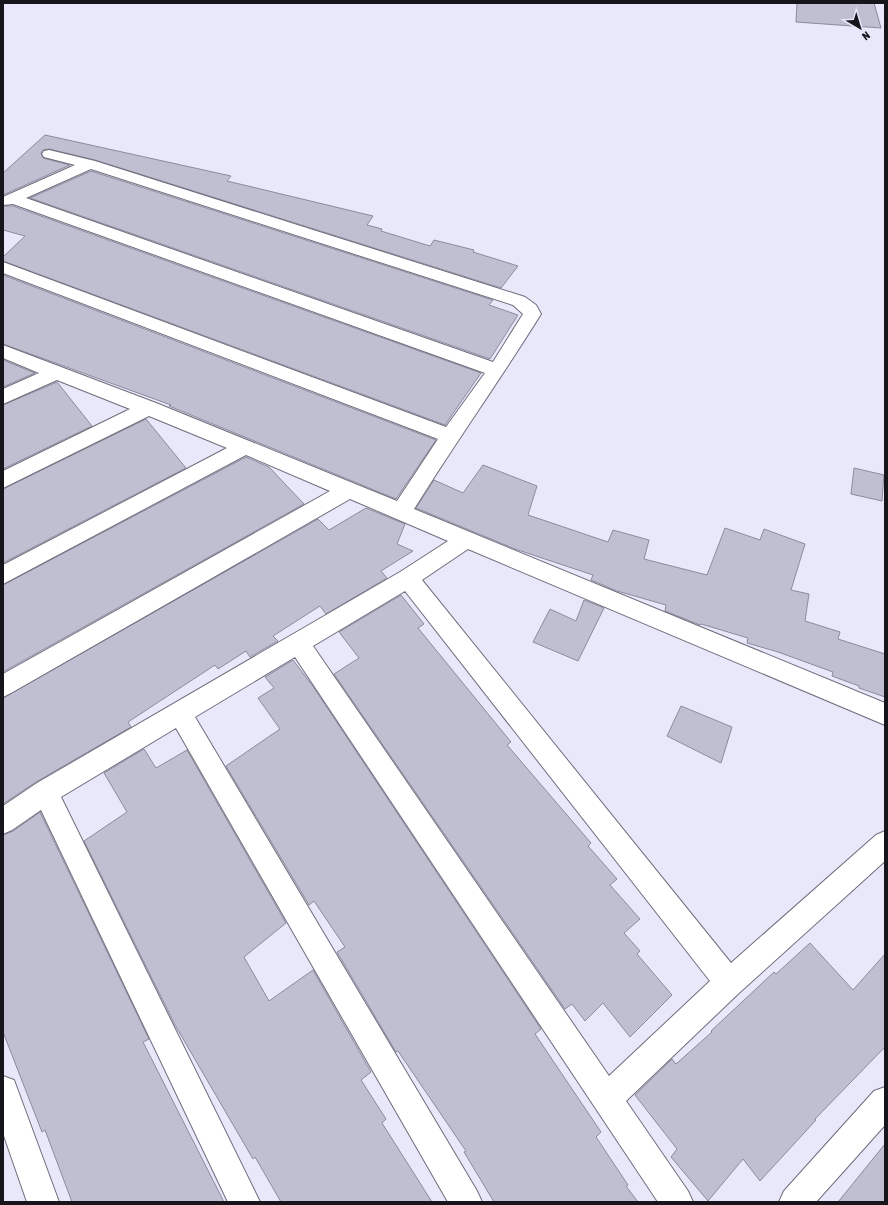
<svg xmlns="http://www.w3.org/2000/svg" width="888" height="1205" viewBox="0 0 888 1205" font-family="'Asap Condensed',sans-serif">
	<style>
		.building { fill: #bfbfd1; stroke: #8b8b9c }
		.lines { fill: none; stroke-linecap: round; stroke-linejoin: round }
		.street-casing { stroke: #6d6d7d; stroke-width: 2 }
		.street { fill: #fff; fill-rule: evenodd }
	</style>
	<rect width="100%" height="100%" fill="#e8e8fa"/>
	<path class="building" d="M797,3H874L881,28L796,22Z
		M45,135L231,176L227,181L373,216L367,225L382,229L381,231L430,246L434,240L474,250L473,252L518,266L501,288L95,160L49,149L43,150L41,153L43,158L70,165L3,195V173Z
		M91,171L493,300L489,305L518,315L490,359L30,198Z
		M3,206H13L481,373L445,425L3,261V257L25,236L3,230Z
		M3,275L436,440L396,499L169,406L171,405L3,344Z
		M3,360L35,373L3,387Z
		M57,382L92,426L3,469V405Z
		M146,419L186,468L3,563V489Z
		M246,457L269,467L304,504L3,672V585Z
		M483,465L537,486L528,515L608,542L613,530L649,540L644,559L707,575L725,528L760,540L764,529L805,544L791,590L809,594L805,621L840,632L838,639L885,654V697L859,688V686L832,676L833,672L778,652L747,643L748,638L701,624L700,625L665,611L666,605L617,591L591,580L593,575L515,549L416,508L434,480L463,493Z
		M854,468L884,475L882,501L851,494Z
		M366,508L405,524L397,544L413,551L381,571L387,578L326,614L320,606L273,636L278,641L250,657L246,651L218,669L215,665L128,722L131,727L36,782L3,804V698L318,519L329,530Z
		M401,595L424,624L418,628L511,742L507,745L591,843L588,846L617,879L610,885L640,919L624,933L640,951L637,954L672,995L630,1037L603,1003L585,1021L572,1004L565,1009L334,674L359,658L339,632Z
		M584,600L604,608L578,661L533,642L550,609L576,621Z
		M293,660L312,685L541,1029L535,1034L601,1132L596,1137L628,1185L626,1186L638,1202H494L464,1152L466,1151L398,1051L396,1052L337,952L345,947L314,901L309,905L226,766L280,729L258,698L274,688L265,677Z
		M681,706L732,727L721,763L667,736Z
		M144,749L156,768L187,750L286,923L244,957L269,1001L313,970L371,1072L361,1080L386,1119L382,1123L432,1202H281L255,1157L253,1159L175,1025L84,841L127,812L104,773Z
		M40,812L149,1039L143,1042L224,1202H72L45,1130L42,1132L3,1032V835L13,831Z
		M810,943L853,990L885,954V1047L815,1119L816,1120L760,1181L743,1159L708,1201L671,1157L677,1149L635,1095L672,1059L676,1064L712,1032L711,1031L774,972L776,974Z
		M885,1144V1202H838Z"/>
	<g class="lines">
		<defs>
			<path id="street" d="M49,150L95,161L525,297L536,305L541,314C500,380 455,443 414,509L885,703V725L468,549L422,580L731,963L876,835L885,831V861L739,993L626,1101L688,1191L693,1202H658L295,657L195,717L477,1191L482,1202H448L176,728L61,797L260,1202H228L41,810L12,830L3,834V806L37,783L400,572L448,541L350,499L11,693L3,697V674L330,491L246,455L3,584V565L227,448L149,416L3,488V471L130,409L57,380L3,404V389L39,373L3,358V345L156,403L397,501L438,439L3,273V262L446,427L485,373L13,204L3,205V197L75,165L44,157L42,154L44,151ZM91,169L513,305L523,314L493,362L26,198ZM405,591L710,981L609,1076L313,646Z
				M3,1076L14,1080L59,1202H27L3,1133Z
				M885,1087V1125L816,1202H779L784,1191L874,1091Z"/>
		</defs>
		<use href="#street" class="street-casing"/>
		<use href="#street" class="street"/>
	</g>
	<rect width="888" height="1205" fill="none" stroke="#15151b" stroke-width="8"/>
	<g transform="translate(860 28) rotate(142)" stroke="#e8e8fa" stroke-width="3" paint-order="stroke">
	<path d="M0-3L7 15L0 10L-7 15Z" fill="#15151b"/>
	<text y="-6" font-size="11" font-weight="bold" text-anchor="middle" fill="#15151b">N</text>
	</g>
</svg>
